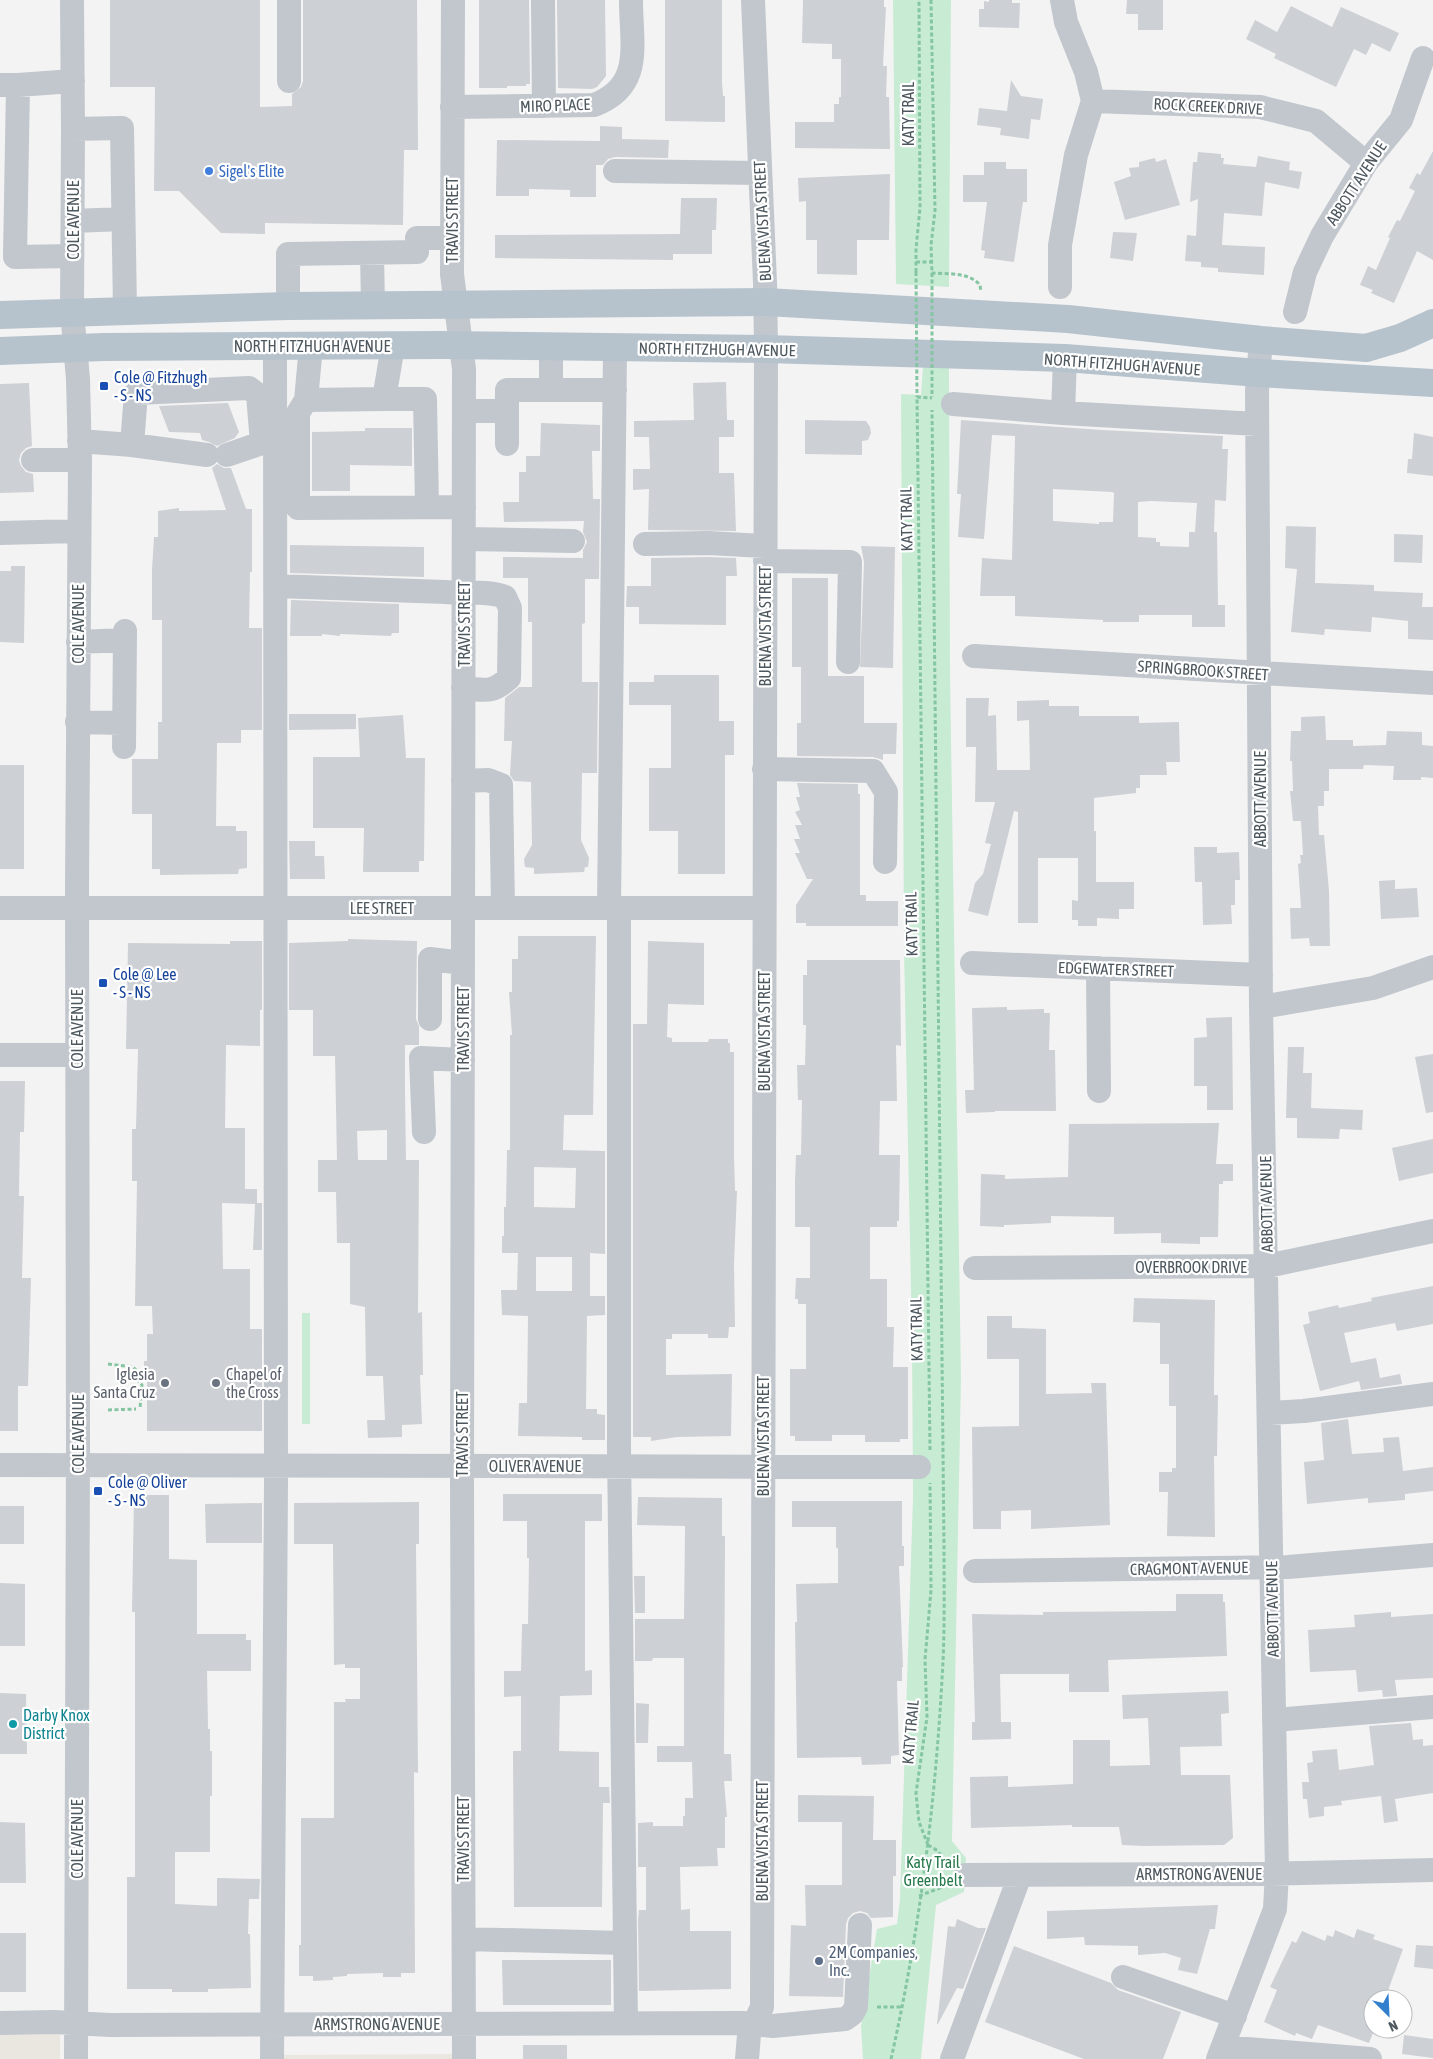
<svg xmlns="http://www.w3.org/2000/svg" width="1433" height="2059" viewBox="0 0 1433 2059" font-family="'Asap Condensed',sans-serif">
	<style>
		.commercial { fill: #eae7e1 }
		.green { fill: #c8ebd4 }
		.building { fill: #cdd0d4; fill-rule: evenodd }
		.lines { fill: none; stroke-linecap: round; stroke-linejoin: round }
		.path { stroke: #84c5a2; stroke-width: 3; stroke-dasharray: 4 2.5; stroke-linecap: butt }
		.minor { stroke: #c1c7cd; stroke-width: 24 }
		.major { stroke: #b6c3cd; stroke-width: 28 }
		.path-bridge { stroke: #84c5a2; stroke-width: 3; stroke-dasharray: 4 2.5; stroke-linecap: butt }
		.shop-dot { fill: #3f7fe0; stroke: #fff; stroke-width: 2 }
		.transit-dot { fill: #1a4fb4; stroke: #fff; stroke-width: 2 }
		.worship-dot { fill: #6b7280; stroke: #fff; stroke-width: 2 }
		.culture-dot { fill: #0f9aa8; stroke: #fff; stroke-width: 2 }
		.service-dot { fill: #5c6f8a; stroke: #fff; stroke-width: 2 }
		.labels { text-anchor: middle; stroke-width: 4.5; stroke-linejoin: round; paint-order: stroke }
		.street-label { font-size: 16px; fill: #4d575e; stroke: #fff }
		.shop-label { font-size: 16px; fill: #366cbe; stroke: #fff; text-anchor: start }
		.transit-label { font-size: 16px; fill: #164399; stroke: #fff; text-anchor: start }
		.worship-label { font-size: 16px; fill: #5b616d; stroke: #fff; text-anchor: end }
		.culture-label { font-size: 16px; fill: #0d838f; stroke: #fff; text-anchor: start }
		.park-label { font-size: 16px; fill: #25784a; stroke: #fff }
		.service-label { font-size: 16px; fill: #4e5e75; stroke: #fff; text-anchor: start }
	</style>
	<rect width="100%" height="100%" fill="#f4f3f3"/>
	<path class="commercial" d="M0,2033L60,2034V2059H0Z
		M457,2054V2059H279V2055Z"/>
	<path class="green" d="M893,0H951L949,287L896,284Z
		M949,365L950,672L961,1379L952,1841L966,1858L964,1892L936,1905L921,2059H863L861,2026L877,1929L897,1924L900,1899L913,1497L912,1340L904,950L901,394L921,395L923,366Z
		M302,1313H310V1424H302Z"/>
	<path class="building" d="M110,0H260V107L292,106V94L301,87L303,81V0H417L418,150H404L403,225L265,223V234L221,233L179,191H154L155,87H110Z
		M479,0H529L530,84H526V86H507V88H479Z
		M557,0H605L606,76L597,87L592,89L558,88Z
		M665,0H722V82L723,96H725V122L665,121Z
		M803,0H884V7H886L883,66H887L886,97H889L890,149L795,148V122H834V104H839V97H841V59H832V44L802,43Z
		M989,0H1012V3H1020L1019,28L979,27V9H984V1L989,2Z
		M1127,0H1163V30H1138V14H1126Z
		M1291,6L1332,27L1341,7L1399,33L1390,52L1372,43L1366,55L1354,49L1336,87L1274,58L1276,54L1246,39L1255,20L1277,32Z
		M1011,80L1021,96L1043,99L1040,120L1031,119L1029,139L1000,135L1001,128L977,125L979,108L1007,111Z
		M600,126L622,127V139L669,140L668,158L615,157L608,159L603,165H596V197H570V190L529,189V196H496L497,140L600,141Z
		M1433,151V260L1417,251L1394,303L1371,293L1373,290L1360,285L1368,266L1376,270L1390,238L1388,237L1397,220L1400,221L1415,191L1409,188L1417,173L1420,175Z
		M1198,152L1221,154V158H1224L1223,164L1256,167L1258,156L1290,162L1289,170L1302,172L1299,189L1265,182L1262,216L1224,213L1222,245L1265,247L1264,275L1218,272V268L1201,267V262L1185,261L1187,235L1196,236L1198,199L1190,202L1193,162H1197Z
		M1155,158L1156,162L1166,159L1180,205L1125,220L1114,182L1131,176L1129,168L1139,167V162Z
		M984,162H1006V169H1027V202H1023L1014,262L984,258L985,251L981,250L987,202H963V175H984Z
		M890,174L889,240H857V275L817,274V240H806V201L799,202L798,178Z
		M681,198H717L716,230H712V254H673V260L495,258V235L680,234Z
		M1113,232L1137,233L1133,261L1110,258Z
		M726,382L727,420H734V437H719V473H734L736,531L648,530L649,489L633,490V469H650L649,437H634V421L694,420L693,383Z
		M29,383L32,446L26,448L21,453L19,460L21,466L26,472L33,474L34,492L0,493V384Z
		M228,403L239,432L235,438L217,446L209,442L202,440L200,433L169,432L159,406Z
		M805,420L866,421L870,427L871,433L868,440L862,441V455L805,454Z
		M961,420L1102,430L1223,436L1222,449H1228L1226,501L1215,500L1214,532H1217L1218,605H1225V627H1192V615H1139V622H1103V620L1015,616V596H980L982,558L1012,560L1015,436L992,435L984,539L958,537L961,494H957ZM1053,489L1112,492L1114,493L1113,522H1099V524L1053,521ZM1151,501L1197,503L1195,532H1189V547L1160,546V542H1156V538L1138,537V502Z
		M541,423L600,425V451H592L593,499H600L599,579H585V623L582,624V682H598L597,773H582L581,840L589,858L588,867H585L584,872L534,874V868L525,867L524,859L532,845L531,782L514,781L510,775L512,741H504L505,698L519,687H532V622H528V578H503V557L583,558V550L587,542L583,532L584,521L504,522L503,502H519V472H526V456H540Z
		M365,428H412V466L350,465V491H312V432L365,431Z
		M1414,433L1433,437V476L1407,473L1408,459H1412Z
		M217,464L224,468H231L246,509H252V572H250L249,628H262V730H241V743H217L216,826H236V831H247V868L239,869L238,874L160,875V869H152V814H132V759H158V722H162V620H152V570L154,537H158V511L179,508V511L226,510L212,468Z
		M1286,526L1316,527L1315,583L1374,585V591L1423,593L1422,607H1433V640L1408,639V621L1372,617L1371,632L1325,629L1324,635L1291,632L1297,569L1285,568Z
		M1394,534L1423,535L1422,563L1394,562Z
		M290,545L424,547V577L290,573Z
		M861,546L895,547L893,668L860,667L864,562Z
		M708,557L736,558L737,576H726V625L639,624V607H626L627,586H651V558Z
		M11,566H25L24,643L0,642V571H11Z
		M792,578H828V676H864V723H897L896,754H883V760L873,757L797,756V723H801V667H792Z
		M291,600L399,604V633H392L391,636L340,634V636L322,634V636H290Z
		M654,675H719V721H734V755H725V874H678V831H649V768H671V705H629V682H654Z
		M966,698H989L988,716L996,715L997,770H1030L1029,720L1017,721V701L1049,700V706H1079V716H1139V723L1179,722L1180,762H1166L1167,775H1140V788H1136V793L1094,798V831H1096V882H1134V909H1119V919L1097,918V926H1078V920H1072V900L1078,901V858H1038V923H1018V812L1014,811L988,916L968,911L975,883L983,874L991,844L985,843L995,802H975L976,747H966Z
		M289,714H356V729L289,730Z
		M403,715L406,758H425L424,861H419V872H363L364,828H313V757H360L358,718Z
		M1325,716L1326,740H1353V746L1386,745L1387,731L1422,732V745L1433,746V778L1421,777V780H1393L1394,766L1364,765L1363,769H1329V791H1324V806H1318L1319,835H1324L1329,891L1330,946H1310L1309,938L1291,939L1290,908H1301L1298,864L1301,863L1300,855H1303L1301,821H1293L1290,791H1293L1292,761H1290L1291,731H1301V717Z
		M0,765H24V869H0Z
		M797,783L858,784V794H860V895H866V901H898V926H806V923H796V905L813,879H807L795,853H800L794,839H800L795,825H802L795,812L800,810L796,797H800Z
		M289,841H315V856H324L325,879H290Z
		M1194,847H1217V853L1239,852L1240,880H1235V905H1231L1232,924L1203,925L1202,882H1195Z
		M1395,880V889L1417,888L1419,917L1381,919L1379,881Z
		M518,936H596L593,1115H564L563,1150L605,1151V1254L590,1253V1296H605V1315L587,1316L586,1409H597V1414L605,1415V1440H582V1437L518,1436L519,1403H527L528,1316L502,1315L501,1290H517L518,1253H502V1236H504V1207H506L507,1150H510V1035H512L509,992H512V959H518ZM534,1167L576,1168L575,1208L534,1207ZM536,1257H572V1291H536Z
		M348,939L417,941L416,1019L419,1026V1045H405V1091L406,1160H419L418,1313L422,1312L423,1375H420L422,1424L402,1425V1437L368,1438L367,1420H385L383,1376H366L365,1307L350,1304V1243H337L336,1192H318V1160H337L335,1056H313V1010H289V943L348,941ZM387,1130V1160H358L357,1131Z
		M230,941H262V1010H260V1046L226,1045L225,1128H245V1189H257V1203H262V1250H253L255,1204L222,1203L223,1269H250V1329H262V1431H147V1376H144V1361H147V1334H153L152,1306H135L137,1181H132V1129H136L138,1049H126L128,943L230,944Z
		M648,941L704,943V1005L668,1004L667,1037L672,1038V1042H708L709,1039H728V1043H730V1052H734V1154L735,1191H737L734,1264L735,1327H729L728,1338H708V1334H672V1339H666V1375L732,1374L731,1436L677,1437L651,1441V1437H633V1024H647Z
		M807,960H900L901,1046L896,1045L897,1101H880L879,1155H900L899,1221H897V1227H870V1279H887V1327H894L893,1367H908V1439H900V1442H865V1435H832V1441H795V1436H790V1369H806V1304H798V1299H795L796,1278H810V1227H795V1182L796,1155H801L802,1100H798L797,1065H805L806,1025H803V975H807Z
		M1007,1007V1010L1044,1009V1013H1050L1049,1050H1055L1056,1111H995V1112L966,1113L965,1090H974L972,1008Z
		M1232,1017L1233,1110H1207V1086H1194V1038L1207,1037L1206,1018Z
		M1288,1047H1304L1303,1073H1312L1311,1108L1363,1110L1362,1130L1340,1129L1339,1139L1297,1138V1118H1286Z
		M1433,1054V1112L1426,1113L1415,1057Z
		M0,1081H25L24,1132H20L19,1196H24L22,1278H31L28,1386H18V1431H0Z
		M1219,1123L1216,1164H1233V1181H1223V1184H1219L1218,1237H1200V1244L1161,1243V1233L1114,1234V1217L1051,1216V1223L1004,1225V1227L980,1226L981,1174L1005,1175V1179L1068,1177L1069,1124Z
		M1433,1139V1173L1399,1181L1392,1148Z
		M1433,1286V1324L1397,1331L1395,1323L1344,1333L1351,1363L1376,1358L1380,1378L1400,1374L1402,1384L1361,1390L1359,1381L1320,1391L1303,1325L1310,1323L1308,1312L1338,1305L1339,1308L1372,1301L1371,1298Z
		M1134,1298L1215,1300L1214,1385V1395H1218L1217,1456H1214L1215,1537L1167,1536L1168,1492H1159V1472H1172V1468H1176V1406H1169V1364H1160V1323L1133,1322Z
		M987,1316H1012V1328L1046,1329V1394L1092,1393L1091,1383H1106L1110,1525L1031,1529V1510L1001,1511V1529H973L972,1427L1019,1426V1359H987Z
		M1348,1419L1352,1454L1384,1452L1383,1438L1399,1437L1403,1471L1433,1467V1491L1405,1494V1500L1368,1503V1498L1307,1504L1304,1462L1324,1460L1321,1423Z
		M503,1494H602V1521H585V1671L592,1670V1695L560,1696L559,1751L599,1752V1787H609L610,1803H603L602,1907H514L513,1751H521V1696L504,1697V1671H521L522,1624H528L529,1558H527V1521H503Z
		M134,1495H169V1559L197,1560V1634H246V1640H251V1671H207L208,1729H210V1751H212V1796H210V1852H175V1904L217,1906V1878L260,1879L259,1899H249L248,1934H250L251,1988L208,1989V1992H172V1989H127V1877H135V1612H132Z
		M638,1497L722,1498V1536H725L724,1754H731L732,1781H724L727,1817H725V1848H717L718,1866L680,1867L681,1910L690,1909V1931H731V1989L639,1991L638,1919L639,1910H646V1867H638V1823L653,1822V1826H683V1816H685V1798H693L692,1762H657V1746H684V1658H653L652,1661H635V1619H684L685,1526L637,1525Z
		M792,1501H902V1546H904V1566H899L903,1667H902V1681H897L899,1755L891,1756V1764L862,1765L861,1757L797,1758L795,1622H797L796,1584L838,1583V1549L836,1547V1527H792Z
		M419,1502V1544H416L418,1773L414,1772L415,1973H401V1977H383V1973L347,1974V1976L333,1977V1980L313,1981V1976H299V1945H301V1818H334V1702H346L345,1699H360V1668H345V1664L334,1665L333,1544H294V1503Z
		M262,1503V1543H206L205,1504Z
		M0,1506H24V1544H0Z
		M634,1576H645V1613H635Z
		M0,1583L25,1584V1646H0Z
		M1176,1594H1223V1602H1225L1227,1656L1108,1660L1109,1692H1069V1674H1000L1001,1722H1011V1739L972,1740V1722H975L972,1614L1043,1615V1612L1176,1611Z
		M1391,1612V1617L1433,1614V1678L1395,1680L1397,1696L1383,1697L1382,1690L1358,1692L1356,1670L1310,1672L1308,1630L1355,1627L1354,1615Z
		M1228,1691L1229,1713L1221,1714L1222,1746L1180,1747L1181,1775H1230L1233,1838L1224,1845L1143,1846L1122,1845L1119,1827H1072V1825L971,1828L970,1777L1008,1776V1787L1073,1784V1740H1110V1766L1150,1765L1148,1718L1123,1719L1122,1695Z
		M0,1693L26,1694L27,1754H0Z
		M636,1703L649,1704L648,1743H636Z
		M1411,1723L1413,1740L1423,1739V1746L1433,1745V1793L1395,1799L1398,1821L1384,1823L1381,1796L1341,1801L1342,1805L1324,1807V1816L1309,1818L1307,1799H1303L1302,1782H1309L1307,1763L1313,1762L1312,1751L1337,1749L1339,1770L1374,1765L1369,1726Z
		M798,1795L874,1796L873,1840H896V1876H893V1917L871,1918L867,1913L860,1911L853,1913L848,1918L846,1924L843,1997L789,1996L791,1925L806,1926L805,1885H842V1822H798Z
		M0,1822L25,1823L26,1883H0Z
		M1218,1905L1215,1929H1210L1197,1974L1178,1970L1181,1958L1165,1953L1138,1955V1946L1085,1945L1084,1937L1047,1939V1911Z
		M957,1919L978,1928H986L963,1989L957,1988L938,2024H937L948,1926L955,1927Z
		M1357,1929L1375,1935L1373,1939L1403,1949L1385,1999H1373V2033L1369,2043L1318,2025L1312,2039L1296,2033L1295,2036L1264,2022L1277,1990L1270,1987L1292,1941L1296,1943L1302,1931L1325,1941L1327,1935L1333,1937L1335,1930L1354,1938Z
		M0,1933H26V1992H0Z
		M1416,1945L1433,1946V1969L1414,1967Z
		M1014,1946L1111,1983L1118,1990L1181,2012L1163,2059H1084L985,2022Z
		M502,1960H611V2005H503Z
		M1404,2035L1433,2039V2058L1402,2054Z
		M523,2045H567V2059H523Z"/>
	<g class="lines">
		<path class="path" d="M931,0L935,211L931,245L932,273C947,274 969,272 980,285L981,292
			M916,262H931
			M916,272V249L920,208L919,0
			M108,1364L133,1367L137,1371L136,1378L142,1385L140,1408
			M108,1410L136,1409
			M930,1450L917,397L932,398
			M928,1845L919,1822L916,1793L927,1717L925,1660L931,1590L930,1483
			M928,1845L938,1851L948,1865
			M919,1896L940,1888L946,1881
			M877,2007H903
			M891,2059C919,1935 935,1806 942,1679C945,1635 944,1590 944,1546L932,410"/>
		<path class="minor" d="M72,0L73,129L72,311L78,379L80,460L77,887L78,1447L76,2059
			M453,0L452,274L464,369L462,1483L464,2059
			M543,0L544,106
			M289,81V0
			M0,85H18L15,257L72,256
			M18,85L73,81
			M1093,101L1260,107L1316,121L1366,163
			M452,107L594,105C644,86 631,45 631,0
			M73,129L122,128L125,310
			M615,171L760,173
			M73,221L123,219
			M372,253L373,305
			M1060,287V245L1076,155L1093,101L1086,72L1066,22L1062,0
			M288,306V254L417,252V238H452
			M1295,312L1305,272L1322,236L1366,163L1401,120L1423,58
			M311,346L306,400L298,413V508L464,507
			M393,346L384,399H425L427,507
			M551,390V347
			M306,400L384,399
			M953,404L1063,413L1257,424
			M464,411H507
			M1063,413L1065,358
			M79,441L132,445L207,455
			M507,444V390H615
			M132,445L136,393L249,388L258,395L262,443L227,455
			M33,460H80
			M0,533L78,531
			M464,539L573,541
			M645,544L708,543L765,546
			M765,561L850,562L848,662
			M276,586L445,592C464,594 487,590 505,597L510,608L509,678C491,694 486,690 463,688
			M78,642L125,640
			M974,656L1433,683
			M77,722L124,723
			M124,747L125,631
			M764,769L873,771L886,792L885,862
			M463,781L488,780L501,785L503,908
			M0,908H764
			M609,908L615,348
			M619,908V1450L626,2023
			M972,963L1261,975
			M1098,968L1099,1091
			M1261,1007L1373,988L1433,967
			M430,1019V959L463,963
			M0,1055H77
			M424,1132L421,1058L463,1060
			M975,1268L1267,1266L1433,1231
			M1269,1413L1304,1411L1433,1394
			M0,1465L919,1467
			M975,1571L1288,1567L1433,1555
			M1274,1720L1433,1707
			M965,1875L1256,1874L1433,1870
			M464,1939L625,1943
			M1123,1977L1235,2016
			M0,2023L54,2022L110,2025L742,2023L773,2026L845,2019L852,2014L856,2007L860,1925
			M1223,2047L1370,2059
			M272,2059L276,1483L275,346
			M747,2059L749,2035L762,2007L766,349L765,283L753,0
			M952,2059L1020,1875
			M1218,2059L1275,1909L1277,1873L1261,1007L1257,391L1261,340"/>
		<path class="major" d="M0,315L288,306L766,302L1068,319L1261,340L1366,348L1400,338L1433,323
			M0,351L104,347L441,345L766,349L1065,358L1259,373L1433,383"/>
		<path class="path-bridge" d="M916,272L917,397
			M932,273V397"/>
	</g>
	<circle class="shop-dot" cx="209" cy="171" r="5"/>
	<g class="transit-dot">
		<rect x="99" y="381" width="10" height="10" rx="2.5"/>
		<rect x="98" y="978" width="10" height="10" rx="2.5"/>
		<rect x="93" y="1486" width="10" height="10" rx="2.5"/>
	</g>
	<g class="worship-dot">
		<circle cx="165" cy="1383" r="5"/>
		<circle cx="216" cy="1383" r="5"/>
	</g>
	<circle class="culture-dot" cx="13" cy="1724" r="5"/>
	<circle class="service-dot" cx="819" cy="1961" r="5"/>
	<g class="labels">
		<g class="street-label">
			<text transform="translate(555 105) rotate(-2)" y="6">MIRO PLACE</text>
			<text transform="translate(1208 106) rotate(3)" y="6">ROCK CREEK DRIVE</text>
			<text transform="translate(908 114) rotate(-90)" y="6">KATY TRAIL</text>
			<text transform="translate(1356 183) rotate(-57)" y="6">ABBOTT AVENUE</text>
			<text transform="translate(73 220) rotate(-90)" y="6">COLE AVENUE</text>
			<text transform="translate(452 220) rotate(-90)" y="6">TRAVIS STREET</text>
			<text transform="translate(762 221) rotate(-93)" y="6">BUENA VISTA STREET</text>
			<text x="312" y="352">NORTH FITZHUGH AVENUE</text>
			<text transform="translate(717 349) rotate(1)" y="6">NORTH FITZHUGH AVENUE</text>
			<text transform="translate(1122 364) rotate(4)" y="6">NORTH FITZHUGH AVENUE</text>
			<text transform="translate(906 519) rotate(-91)" y="6">KATY TRAIL</text>
			<text transform="translate(78 624) rotate(-90)" y="6">COLE AVENUE</text>
			<text transform="translate(464 624) rotate(-90)" y="6">TRAVIS STREET</text>
			<text transform="translate(765 626) rotate(-90)" y="6">BUENA VISTA STREET</text>
			<text transform="translate(1203 670) rotate(4)" y="6">SPRINGBROOK STREET</text>
			<text transform="translate(1260 799) rotate(-90)" y="6">ABBOTT AVENUE</text>
			<text x="382" y="914">LEE STREET</text>
			<text transform="translate(911 924) rotate(-91)" y="6">KATY TRAIL</text>
			<text transform="translate(1116 969) rotate(2)" y="6">EDGEWATER STREET</text>
			<text transform="translate(77 1029) rotate(-90)" y="6">COLE AVENUE</text>
			<text transform="translate(463 1029) rotate(-90)" y="6">TRAVIS STREET</text>
			<text transform="translate(764 1031) rotate(-90)" y="6">BUENA VISTA STREET</text>
			<text transform="translate(1266 1204) rotate(-91)" y="6">ABBOTT AVENUE</text>
			<text x="1191" y="1273">OVERBROOK DRIVE</text>
			<text transform="translate(916 1329) rotate(-91)" y="6">KATY TRAIL</text>
			<text transform="translate(78 1434) rotate(-90)" y="6">COLE AVENUE</text>
			<text transform="translate(462 1434) rotate(-90)" y="6">TRAVIS STREET</text>
			<text transform="translate(763 1436) rotate(-90)" y="6">BUENA VISTA STREET</text>
			<text x="535" y="1472">OLIVER AVENUE</text>
			<text transform="translate(1189 1568) rotate(-1)" y="6">CRAGMONT AVENUE</text>
			<text transform="translate(1272 1609) rotate(-91)" y="6">ABBOTT AVENUE</text>
			<text transform="translate(910 1732) rotate(-85)" y="6">KATY TRAIL</text>
			<text transform="translate(77 1839) rotate(-90)" y="6">COLE AVENUE</text>
			<text transform="translate(463 1839) rotate(-90)" y="6">TRAVIS STREET</text>
			<text transform="translate(762 1841) rotate(-90)" y="6">BUENA VISTA STREET</text>
			<text x="1199" y="1880">ARMSTRONG AVENUE</text>
			<text x="377" y="2030">ARMSTRONG AVENUE</text>
		</g>
		<g class="shop-label">
			<text x="219" y="177">Sigel's Elite</text>
		</g>
		<g class="transit-label">
			<text x="114" y="383">Cole @ Fitzhugh<tspan x="114" dy="18">- S - NS</tspan></text>
			<text x="113" y="980">Cole @ Lee<tspan x="113" dy="18">- S - NS</tspan></text>
			<text x="108" y="1488">Cole @ Oliver<tspan x="108" dy="18">- S - NS</tspan></text>
		</g>
		<g class="worship-label">
			<text x="155" y="1380">Iglesia<tspan x="155" dy="18">Santa Cruz</tspan></text>
			<text x="226" y="1380" text-anchor="start">Chapel of<tspan x="226" dy="18">the Cross</tspan></text>
		</g>
		<g class="culture-label">
			<text x="23" y="1721">Darby Knox<tspan x="23" dy="18">District</tspan></text>
		</g>
		<g class="park-label">
			<text x="933" y="1868">Katy Trail<tspan x="933" dy="18">Greenbelt</tspan></text>
		</g>
		<g class="service-label">
			<text x="829" y="1958">2M Companies,<tspan x="829" dy="18">Inc.</tspan></text>
		</g>
	</g>
	<g transform="translate(1388 2014) rotate(156)"><circle r="24" fill="#ffffff" stroke="#b8bcbf"/>
	<path d="M0-4L9 19L0 12L-9 19Z" fill="#337fce"/>
	<text y="-8" font-size="14" font-weight="bold" text-anchor="middle" fill="#4d575e">N</text>
	</g>
</svg>
